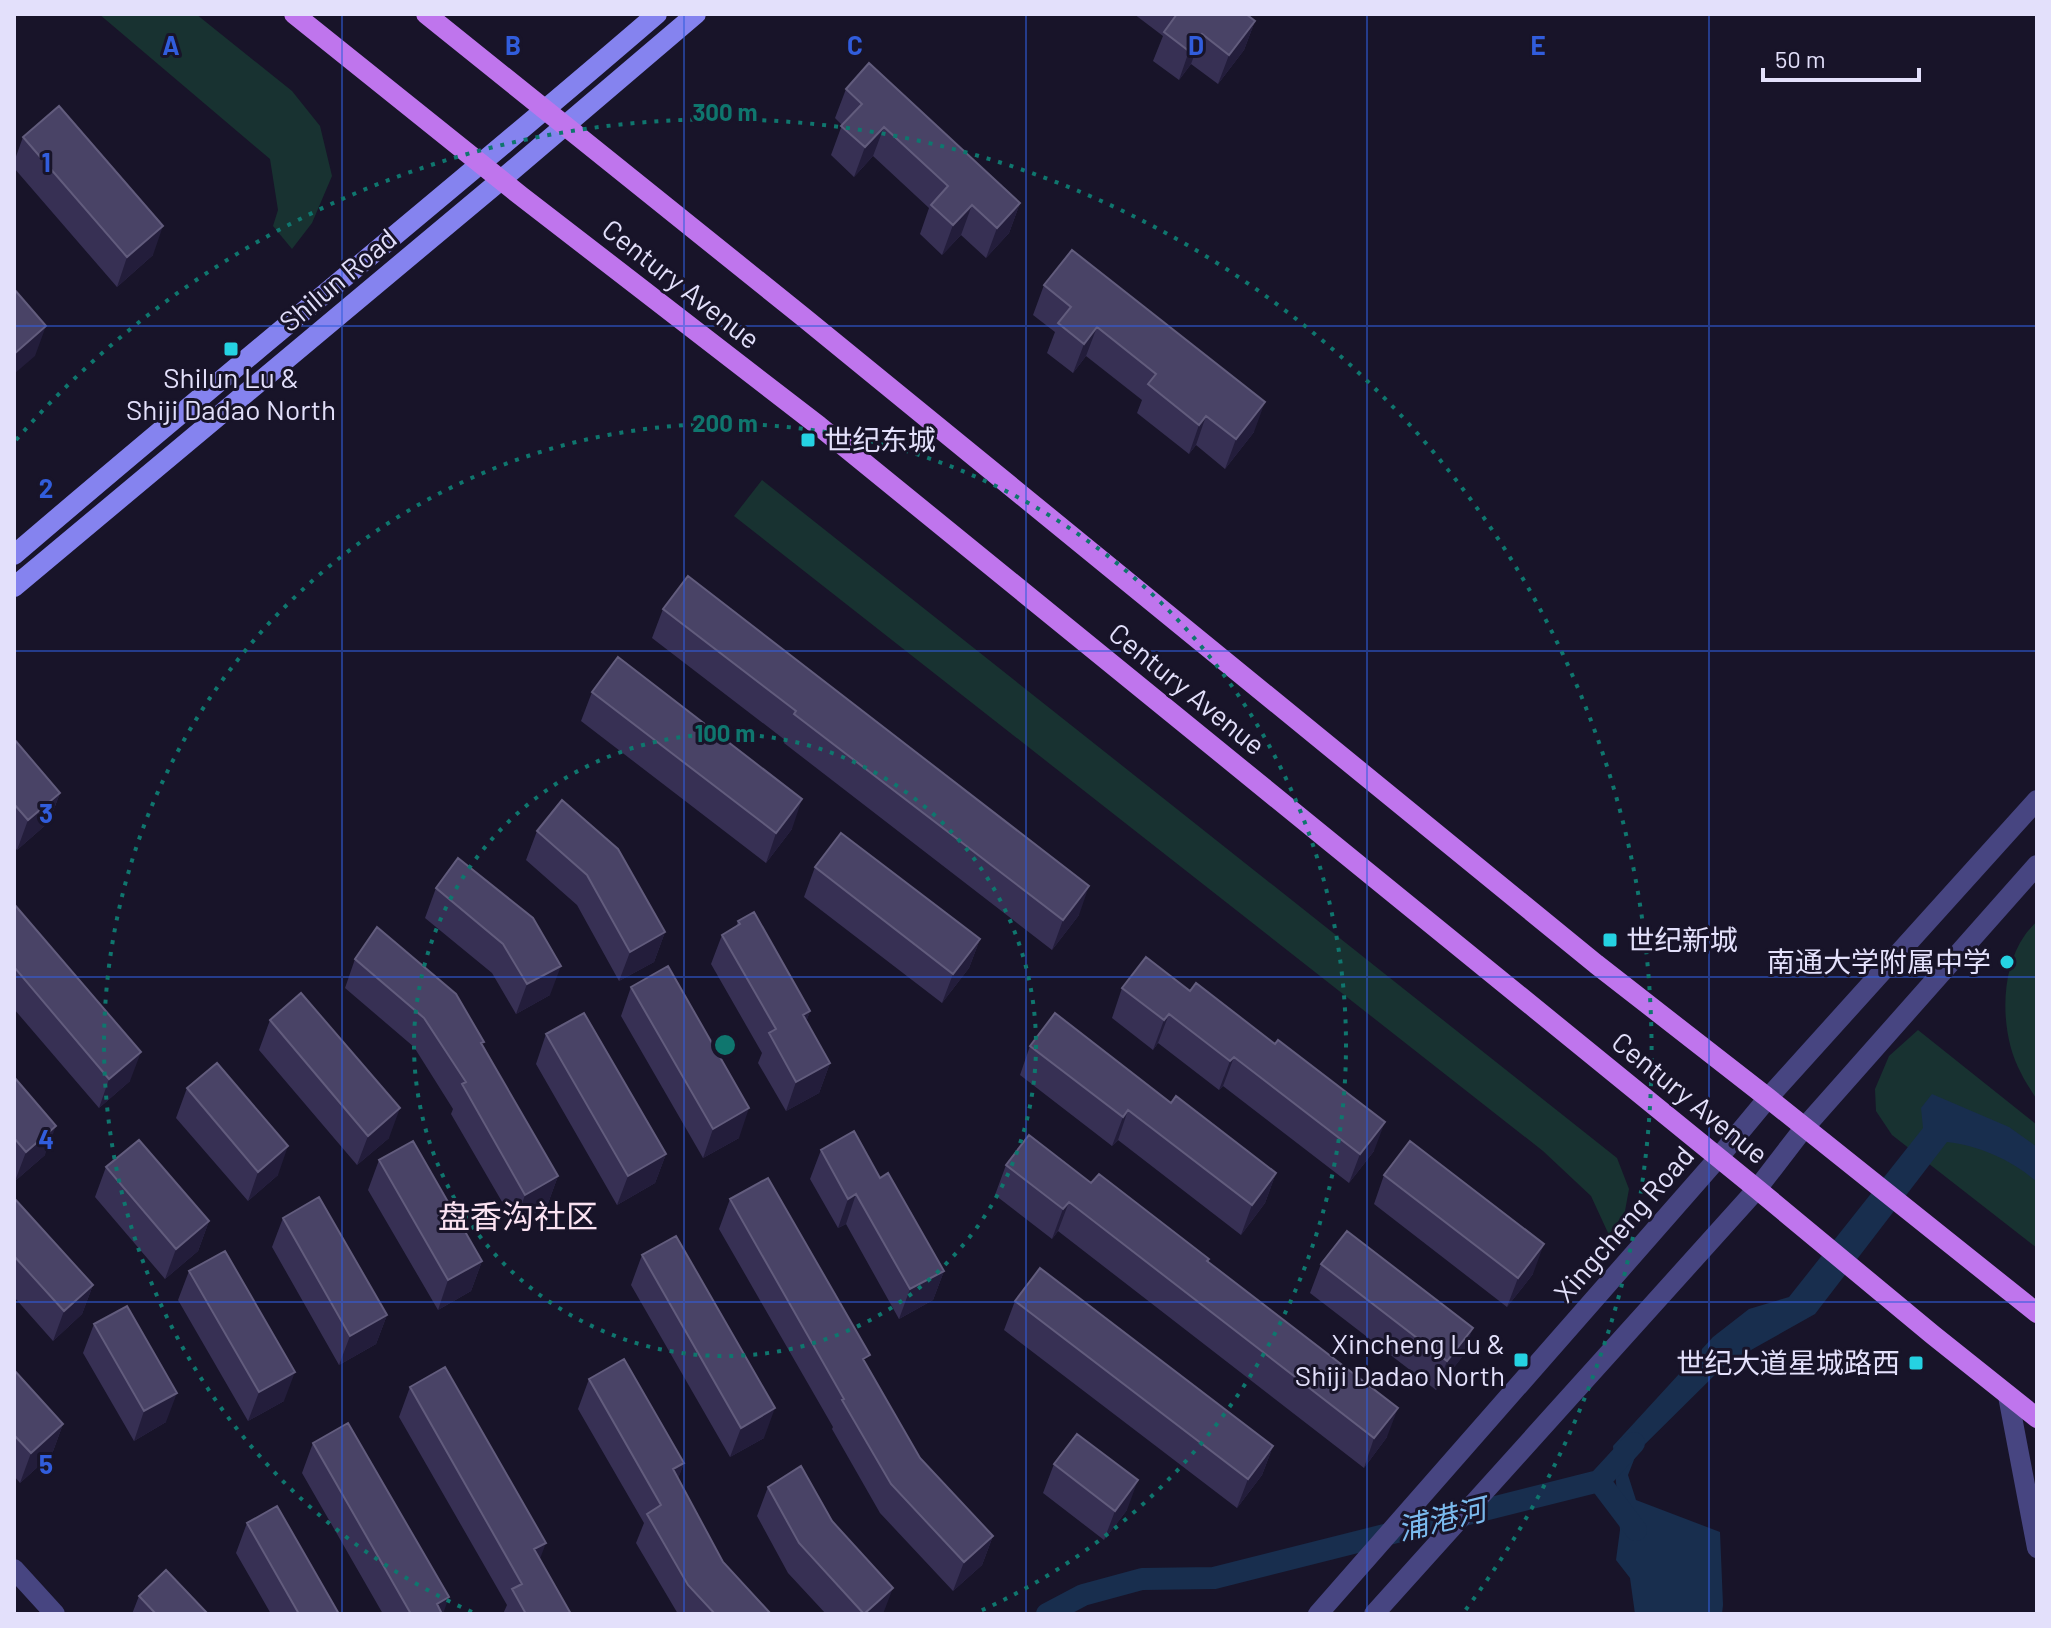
<svg xmlns="http://www.w3.org/2000/svg" width="2051" height="1628" viewBox="0 0 2051 1628" font-family="Barlow,'Noto Sans SC',sans-serif">
	<style>
		.green { fill: #183231 }
		.water { fill: #182e4e }
		.lines { fill: none; stroke-linecap: round; stroke-linejoin: round }
		.canal { stroke: #182e4e; stroke-width: 22 }
		.tertiary { stroke: #474581; stroke-width: 20 }
		.secondary { stroke: #8583ef; stroke-width: 20 }
		.primary { stroke: #bf75ed; stroke-width: 20 }
		.wall { fill: #373054 }
		.shaded-wall { fill: #231d3b }
		.building { fill: #494366; stroke: #625c7d; stroke-width: 2 }
		.grid { fill: none; stroke: #315ddc; stroke-width: 2; stroke-opacity: 0.55 }
		.ring { fill: none; stroke: #0f766e; stroke-width: 4; stroke-dasharray: 4 8 }
		.poi-dot { fill: #25d2e2; stroke: #181429; stroke-width: 3 }
		.labels { text-anchor: middle; stroke-width: 6; stroke-linejoin: round; paint-order: stroke }
		.street-label { font-size: 28px; fill: #e3e0fb; stroke: #181429 }
		.poi-label { font-size: 28px; fill: #e3e0fb; stroke: #181429; text-anchor: end }
		.water-label { font-size: 30px; font-style: italic; fill: #7bbaee; stroke: #181429 }
		.quarter-label { font-size: 32px; fill: #fbe2f2; stroke: #181429 }
		.grid-label { font-size: 26px; text-anchor: middle; font-weight: bold; fill: #315ddc; stroke: #181429; stroke-width: 6; stroke-linejoin: round; paint-order: stroke }
		.centre { fill: #0f766e; stroke: #181429; stroke-width: 4 }
		.ring-label { font-size: 24px; text-anchor: middle; font-weight: bold; fill: #0f766e; stroke: #181429; stroke-width: 6; stroke-linejoin: round; paint-order: stroke }
	</style>
	<rect width="100%" height="100%" fill="#181429"/>
	<path class="green" d="M99,14H196L292,91L320,126L332,176L312,223L292,249L273,226L278,210L270,159Z
		M762,480L1617,1158L1629,1189L1625,1211L1609,1235L1591,1196L1543,1151L734,516Z
		M2037,921V1100C2032,1091 2025,1082 2021,1073C2000,1035 1999,971 2025,935C2028,930 2033,926 2037,921Z
		M1918,1030L2037,1125V1248L1892,1135L1876,1111L1875,1089L1889,1056Z"/>
	<path class="water" d="M1932,1094L2009,1127L2037,1147V1182C2012,1160 1980,1146 1947,1142L1815,1314L1726,1364L1637,1452L1628,1475L1636,1500L1720,1532L1723,1605L1722,1614H1635L1630,1578L1616,1560L1620,1530L1613,1446L1713,1337L1749,1309L1789,1297L1923,1128L1921,1108Z"/>
	<g class="lines">
		<path class="canal" d="M1599,1481L1636,1530
			M1047,1614L1083,1595L1142,1579L1214,1578L1599,1481L1634,1443"/>
		<path class="tertiary" d="M2008,1396L2037,1548
			M14,1569L55,1614
			M1318,1614L1719,1157L1768,1098L2037,800
			M1374,1614L1757,1189L1804,1128L2037,865"/>
		<path class="secondary" d="M14,555C227,372 445,197 657,14
			M14,587L501,180L696,14"/>
		<path class="primary" d="M294,14L521,196L819,426L1757,1189L1933,1335L2037,1418
			M426,14L802,316L1596,964L1768,1098L2037,1313"/>
	</g>
	<path class="wall" d="M1134,14H1246L1255,21L1244,50L1218,84L1191,64L1179,80L1153,61L1163,36Z
		M846,89L1020,203L1009,233L986,258L961,235L942,255L920,234L929,208L873,156L854,177L831,155L842,125L835,118Z
		M23,137L153,255L117,287L14,168V162Z
		M1044,285L1254,432L1225,469L1196,445L1189,454L1137,413L1142,400L1086,356L1073,373L1047,353L1055,332L1033,315Z
		M663,609L1079,915L1052,950L784,743L785,740L652,638Z
		M592,692L792,829L766,863L581,721Z
		M14,739L60,793L49,822L17,850L14,846Z
		M537,831L665,932L654,962L619,981L577,905L526,860Z
		M458,858L550,995L516,1014L492,973L425,918L436,888Z
		M815,867L980,939L969,968L942,1003L804,897Z
		M14,904L130,1081L99,1108L14,1009Z
		M738,921L810,1011L806,1022L830,1063L819,1093L786,1111L758,1063L762,1053L711,964L722,935L736,927Z
		M1146,957L1374,1151L1349,1183L1223,1086L1219,1090L1158,1043L1153,1050L1112,1018L1122,988Z
		M355,959L482,1045L558,1176L547,1206L515,1224L451,1114L453,1109L414,1047L345,988Z
		M631,987L739,1138L703,1158L621,1016Z
		M270,1020L389,1138L357,1165L259,1050Z
		M546,1034L666,1154L655,1183L617,1205L536,1064Z
		M1030,1046L1171,1103L1276,1173L1265,1203L1241,1235L1118,1140L1112,1146L1020,1075Z
		M14,1077L45,1155L15,1181L14,1180Z
		M187,1088L278,1175L248,1201L176,1118Z
		M821,1150L880,1178L944,1271L933,1300L899,1319L846,1224L838,1228L810,1179Z
		M379,1160L482,1261L471,1291L438,1310L368,1190Z
		M1006,1165L1091,1183L1209,1259L1208,1262L1387,1437L1364,1468L1058,1231L1052,1239L995,1195Z
		M106,1167L209,1221L198,1251L165,1279L95,1197Z
		M1384,1175L1533,1274L1507,1307L1374,1204Z
		M14,1198L93,1285L82,1314L53,1341L14,1297Z
		M730,1199L866,1364L920,1458L993,1536L982,1565L953,1591L880,1513L832,1429L833,1427L719,1229Z
		M283,1218L387,1315L376,1344L339,1365L272,1247Z
		M642,1255L764,1438L730,1457L631,1285Z
		M1321,1264L1462,1357L1436,1390L1310,1293Z
		M189,1271L284,1401L248,1421L178,1300Z
		M1015,1301L1273,1446L1262,1475L1237,1508L1004,1330Z
		M94,1324L166,1422L134,1441L83,1353Z
		M14,1370L63,1424L52,1454L20,1483L14,1476Z
		M589,1379L684,1463L678,1478L723,1562L771,1614H678L636,1543L644,1523L578,1409Z
		M410,1387L540,1559L571,1614H503L507,1605L399,1417Z
		M313,1443L443,1614H383L302,1473Z
		M1054,1464L1127,1510L1104,1540L1043,1493Z
		M768,1487L883,1614H826L788,1573L757,1516Z
		M247,1523L339,1614H271L236,1553Z
		M139,1596L208,1614H132Z"/>
	<path class="shaded-wall" d="M1255,21L1244,50L1218,84L1229,55Z
		M1202,34L1191,64L1179,80L1189,51Z
		M884,127L873,156L854,177L865,147Z
		M1020,203L1009,233L986,258L997,228Z
		M972,205L961,235L942,255L953,225Z
		M163,226L153,255L117,287L127,257Z
		M46,326L35,356L14,374V354Z
		M1097,327L1086,356L1073,373L1084,344Z
		M1265,402L1254,432L1225,469L1236,439Z
		M1206,416L1196,445L1189,454L1199,425Z
		M60,793L49,822L17,850L28,820Z
		M802,799L792,829L766,863L776,833Z
		M1089,886L1079,915L1052,950L1063,920Z
		M665,932L654,962L619,981L630,952Z
		M980,939L969,968L942,1003L953,974Z
		M561,966L550,995L516,1014L527,984Z
		M810,1011L800,1040L803,1015Z
		M1169,1014L1158,1043L1153,1050L1164,1020Z
		M141,1052L130,1081L99,1108L109,1079Z
		M1234,1057L1223,1086L1219,1090L1230,1061Z
		M830,1063L819,1093L786,1111L796,1082Z
		M400,1108L389,1138L357,1165L368,1136Z
		M749,1108L739,1138L703,1158L713,1129Z
		M1128,1110L1118,1140L1112,1146L1123,1117Z
		M1385,1122L1374,1151L1349,1183L1360,1154Z
		M56,1126L45,1155L15,1181L26,1152Z
		M288,1146L278,1175L248,1201L258,1172Z
		M666,1154L655,1183L617,1205L628,1176Z
		M1276,1173L1265,1203L1241,1235L1252,1205Z
		M558,1176L547,1206L515,1224L525,1195Z
		M856,1194L846,1224L838,1228L848,1199Z
		M1069,1202L1058,1231L1052,1239L1063,1209Z
		M209,1221L198,1251L165,1279L176,1249Z
		M1544,1244L1533,1274L1507,1307L1518,1278Z
		M482,1261L471,1291L438,1310L448,1280Z
		M944,1271L933,1300L899,1319L910,1289Z
		M93,1285L82,1314L53,1341L64,1311Z
		M387,1315L376,1344L339,1365L350,1336Z
		M1473,1328L1462,1357L1436,1390L1447,1361Z
		M295,1372L284,1401L248,1421L259,1392Z
		M177,1393L166,1422L134,1441L144,1411Z
		M775,1408L764,1438L730,1457L741,1428Z
		M1398,1408L1387,1437L1364,1468L1374,1438Z
		M63,1424L52,1454L20,1483L31,1453Z
		M1273,1446L1262,1475L1237,1508L1248,1479Z
		M684,1463L673,1492V1469Z
		M1138,1480L1127,1510L1104,1540L1115,1511Z
		M993,1536L982,1565L953,1591L964,1562Z
		M546,1543L535,1572L534,1549Z
		M893,1588L883,1614H864Z
		M449,1597L443,1614L437,1604Z"/>
	<path class="building" d="M1177,14H1246L1255,21L1229,55L1202,34L1189,51L1164,32Z
		M869,63L1020,203L997,228L972,205L953,225L931,205L948,186L884,127L865,147L841,126L862,104L846,89Z
		M59,106L163,226L127,257L23,137Z
		M1072,250L1265,402L1236,439L1206,416L1199,425L1148,384L1156,374L1097,327L1084,344L1058,323L1071,307L1044,285Z
		M14,289L46,326L14,354Z
		M688,576L1089,886L1063,920L794,714L796,711L663,609Z
		M618,657L802,799L776,833L592,692Z
		M14,739L60,793L28,820L14,804Z
		M562,800L618,849L665,932L630,952L587,875L537,831Z
		M841,833L980,939L953,974L815,867Z
		M458,858L533,918L561,966L527,984L503,944L436,888Z
		M14,904L141,1052L109,1079L14,967Z
		M754,912L810,1011L803,1015L830,1063L796,1082L769,1033L776,1029L722,935L740,924L738,921Z
		M377,927L456,994L484,1042L481,1043L558,1176L525,1195L462,1084L466,1082L424,1018L355,959Z
		M1146,957L1190,991L1196,983L1275,1044L1278,1040L1385,1122L1360,1154L1234,1057L1230,1061L1169,1014L1164,1020L1122,988Z
		M668,966L749,1108L713,1129L631,987Z
		M301,993L400,1108L368,1136L270,1020Z
		M584,1013L666,1154L628,1176L546,1034Z
		M1055,1013L1171,1103L1176,1096L1276,1173L1252,1205L1128,1110L1123,1117L1030,1046Z
		M217,1063L288,1146L258,1172L187,1088Z
		M14,1077L56,1126L26,1152L14,1138Z
		M854,1131L880,1178L888,1173L944,1271L910,1289L856,1194L848,1199L821,1150Z
		M1029,1135L1091,1183L1099,1174L1209,1259L1207,1261L1398,1408L1374,1438L1069,1202L1063,1209L1006,1165Z
		M139,1140L209,1221L176,1249L106,1167Z
		M413,1141L482,1261L448,1280L379,1160Z
		M1410,1141L1544,1244L1518,1278L1384,1175Z
		M768,1178L870,1355L863,1359L920,1458L993,1536L964,1562L891,1484L842,1400L844,1399L730,1199Z
		M319,1197L387,1315L350,1336L283,1218Z
		M14,1198L93,1285L64,1311L14,1256Z
		M1347,1231L1473,1328L1447,1361L1321,1264Z
		M676,1236L775,1408L741,1428L642,1255Z
		M225,1251L295,1372L259,1392L189,1271Z
		M1040,1268L1273,1446L1248,1479L1015,1301Z
		M127,1306L177,1393L144,1411L94,1324Z
		M624,1359L684,1463L673,1469L723,1562L771,1614H715L688,1585L647,1514L661,1505L589,1379Z
		M445,1367L546,1543L534,1549L571,1614H526L512,1589L522,1584L410,1387Z
		M14,1370L63,1424L31,1453L14,1435Z
		M348,1423L449,1597L437,1604L442,1614H411L313,1443Z
		M1077,1434L1138,1480L1115,1511L1054,1464Z
		M801,1466L832,1521L893,1588L864,1614L799,1543L768,1487Z
		M277,1506L339,1614H299L247,1523Z
		M166,1570L208,1614H156L139,1596Z"/>
	<path class="grid" d="M342,14V1614M684,14V1614M1026,14V1614M1367,14V1614M1709,14V1614M14,326H2037M14,651H2037M14,977H2037M14,1302H2037"/>
	<g class="ring">
		<circle cx="725" cy="1045" r="311"/>
		<path d="M472 1612A621 621 0 1 1 978 1612"/>
		<path d="M16 440A932 932 0 0 1 1464 1612"/>
	</g>
	<g class="poi-dot">
		<rect x="223" y="341" width="16" height="16" rx="4"/>
		<rect x="800" y="432" width="16" height="16" rx="4"/>
		<rect x="1602" y="932" width="16" height="16" rx="4"/>
		<circle cx="2007" cy="962" r="8"/>
		<rect x="1513" y="1352" width="16" height="16" rx="4"/>
		<rect x="1908" y="1355" width="16" height="16" rx="4"/>
	</g>
	<g class="labels">
		<g class="street-label">
			<text transform="translate(338 280) rotate(-40)" y="10">Shilun Road</text>
			<text transform="translate(681 284) rotate(38)" y="10">Century Avenue</text>
			<text transform="translate(1187 689) rotate(39)" y="10">Century Avenue</text>
			<text transform="translate(1690 1098) rotate(39)" y="10">Century Avenue</text>
			<text transform="translate(1624 1224) rotate(-49)" y="10">Xingcheng Road</text>
		</g>
		<g class="poi-label">
			<text x="231" y="388" text-anchor="middle">Shilun Lu &amp;<tspan x="231" dy="32">Shiji Dadao North</tspan></text>
			<text x="824" y="450" text-anchor="start">世纪东城</text>
			<text x="1626" y="950" text-anchor="start">世纪新城</text>
			<text x="1991" y="972">南通大学附属中学</text>
			<text x="1505" y="1354">Xincheng Lu &amp;<tspan x="1505" dy="32">Shiji Dadao North</tspan></text>
			<text x="1900" y="1373">世纪大道星城路西</text>
		</g>
		<g class="water-label">
			<text transform="translate(1442 1520) rotate(-14)" y="10">浦港河</text>
		</g>
		<g class="quarter-label">
			<text x="518" y="1228">盘香沟社区</text>
		</g>
	</g>
	<g class="grid-label">
		<text x="171" y="55">A</text>
		<text x="513" y="55">B</text>
		<text x="855" y="55">C</text>
		<text x="1196" y="55">D</text>
		<text x="1538" y="55">E</text>
		<text x="46" y="172">1</text>
		<text x="46" y="498">2</text>
		<text x="46" y="823">3</text>
		<text x="46" y="1149">4</text>
		<text x="46" y="1474">5</text>
	</g>
	<circle cx="725" cy="1045" r="12" class="centre"/>
	<g class="ring-label">
		<text x="725" y="121">300 m</text>
		<text x="725" y="432">200 m</text>
		<text x="725" y="742">100 m</text>
	</g>
	<rect width="2051" height="1628" fill="none" stroke="#e3e0fb" stroke-width="32"/>
	<path d="M1763 68v12h156v-12" fill="none" stroke="#e3e0fb" stroke-width="4"/>
	<text x="1775" y="68" font-size="24" fill="#e3e0fb" stroke="#181429" stroke-width="6" paint-order="stroke">50 m</text>
</svg>
